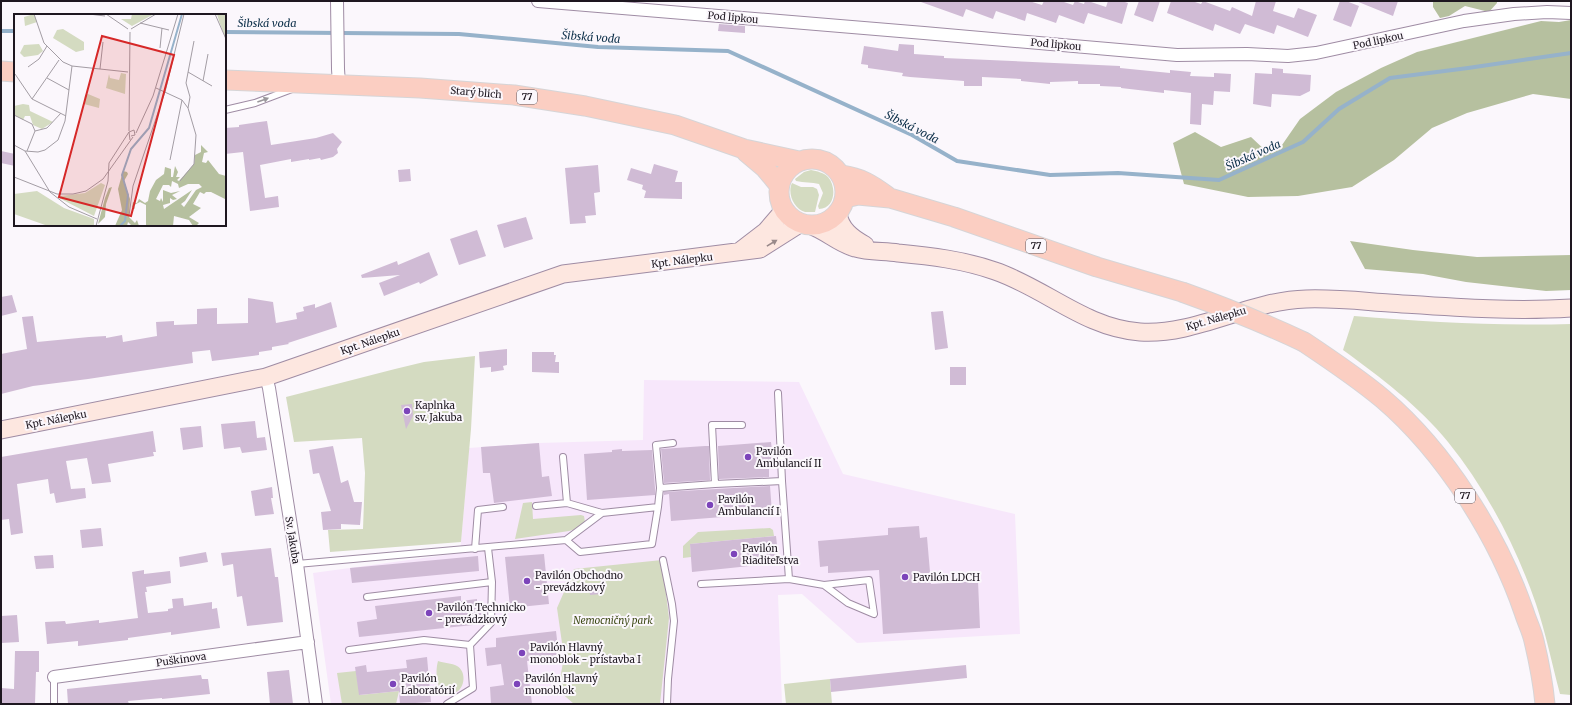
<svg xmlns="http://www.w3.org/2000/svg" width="1572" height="705" viewBox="0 0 1572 705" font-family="Merriweather,serif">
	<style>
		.built { fill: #f7e7fb }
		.green { fill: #d4dbc1 }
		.forest { fill: #b6c09f }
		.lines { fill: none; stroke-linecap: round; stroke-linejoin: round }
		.stream { stroke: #96b2ca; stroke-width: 4 }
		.building { fill: #d0bbd5 }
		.lane-casing { stroke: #9f8ca4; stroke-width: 8 }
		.street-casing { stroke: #9f8ca4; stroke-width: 14 }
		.secondary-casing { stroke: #9f8ca4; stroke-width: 19 }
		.primary-casing { stroke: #d6d5d7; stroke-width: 21 }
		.lane { stroke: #fff; stroke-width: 6 }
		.street { stroke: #fff; stroke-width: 12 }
		.secondary { stroke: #fde7e0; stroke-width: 17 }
		.primary { stroke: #fbcec2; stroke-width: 19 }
		.primary-bridge-casing { stroke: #d6d5d7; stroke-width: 21; stroke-linecap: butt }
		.primary-bridge { stroke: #fbcec2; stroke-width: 19 }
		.oneway { fill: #9a979b }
		.oneway2 { fill: #99898a }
		.poi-dot { fill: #7c44ba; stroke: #fbf7fc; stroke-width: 1.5 }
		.labels { text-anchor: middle; stroke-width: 4; stroke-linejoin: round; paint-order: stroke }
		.shield { fill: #fbf7fc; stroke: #605a62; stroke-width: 1 }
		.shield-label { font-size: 9px; font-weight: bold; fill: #1e1720 }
		.street-label { font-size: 10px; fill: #1e1720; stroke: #fbf7fc }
		.poi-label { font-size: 10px; fill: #1e1720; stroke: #fbf7fc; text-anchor: start }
		.park-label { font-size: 10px; font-style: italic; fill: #3e4a16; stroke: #fbf7fc }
		.water-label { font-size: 11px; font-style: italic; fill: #0b2e48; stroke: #fbf7fc }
		.inset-river { fill: none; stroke: #96b2ca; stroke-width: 2 }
		.inset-road { fill: none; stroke: #a39da4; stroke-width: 1 }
		.view { fill: #d62828; fill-opacity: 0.15; stroke: #d62828; stroke-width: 2 }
		.inset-edge { fill: none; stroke: #1e1720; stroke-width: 2 }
	</style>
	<rect width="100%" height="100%" fill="#fbf7fc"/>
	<path class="built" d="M644,380L799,382L843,474L1015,514L1020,634L857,643L802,594L778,595L782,704H331L313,573L460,553L469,448L539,443L643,440Z"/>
	<path class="green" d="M811,170C817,171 824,173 828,177C837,187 835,209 819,209L818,206L823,193L819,184C812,182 804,183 796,181L795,179L804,172Z
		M792,183L801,187H813L817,189L819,195L815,212C812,212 808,212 805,212C794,209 787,193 792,183Z
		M1354,316C1427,322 1498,326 1571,324V695L1560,694C1552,664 1546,634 1536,604C1516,546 1486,489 1448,442C1419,406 1380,377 1343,350Z
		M475,356L471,429L461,542L330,552L328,530L363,529L365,473L362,438L294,442L286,397L395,369L424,362Z
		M532,502L533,519L581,515L584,516L585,522L576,529L569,531L515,539L523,503Z
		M770,528L773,530L774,536L690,544L691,557L683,558V546L698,532Z
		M662,560L669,618L660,704H574L558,690L564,657L557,608L574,569Z
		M438,661C444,663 452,663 457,666C466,671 465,685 458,691C455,693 449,695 446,696C436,689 435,672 438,661Z
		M356,671L360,695L399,691L396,704H342L337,673Z
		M830,679L832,704H786L784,684Z"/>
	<path class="forest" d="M1433,1H1497V3L1489,12L1465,6L1449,16L1440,18L1433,7Z
		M1571,20V99L1533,94L1467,113L1432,128L1394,160L1352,187L1298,196L1248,197L1184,184L1173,143L1195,132L1221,147L1251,137L1267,152L1282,145L1300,119L1336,92L1381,68L1417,52L1541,21L1559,22Z
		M1350,241L1413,250L1477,257L1571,255V290L1546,291L1466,282L1423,274L1365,269Z"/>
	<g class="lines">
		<path class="stream" d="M1,31H15
			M225,32L459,34L598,47L728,51L912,135L957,161L1050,175L1118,173L1219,180L1303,142L1339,109L1390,78L1468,68L1571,53"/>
	</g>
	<path class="building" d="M921,1H1029L1042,5L1044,1H1061L1073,5L1075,1L1084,4L1085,1H1088L1106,7L1108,1H1122L1128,3L1122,24L1088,13L1084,24L1059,15L1056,23L1027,13L1025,21L996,11L993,19L966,9L963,17L921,2Z
		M1139,1H1160L1153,22L1134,15Z
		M1171,1H1192L1201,4L1203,1L1230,11L1232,7L1252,16L1256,1H1276L1273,11L1294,18L1298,8L1317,15L1308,37L1277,25L1274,34L1245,24L1240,34L1215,24L1213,31L1167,13Z
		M1340,1H1346L1359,6L1351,27L1333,20Z
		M1356,1H1398L1393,16Z
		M719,24L745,26V33L718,31Z
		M899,44L914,45V54L944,56V58L1120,66V68L1170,73V70L1191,72L1190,76L1214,77V73L1231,74L1230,92L1214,91L1213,105L1202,104L1201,125L1190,124L1191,93L1164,90V93L1121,88V87L1100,86V84H1078V81L1050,82V84L1021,81V79L982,77V86H964V81L910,77L902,76L903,73L868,68V65L861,64L864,46L898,51Z
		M1272,68L1283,69V73L1311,75L1310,91L1300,96L1272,94L1271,107L1253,104L1255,73L1272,74Z
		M267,121L271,145L316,138L333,133L342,142L337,149L338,153L333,157L321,160L320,158L309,160V159L291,162V159L260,165L265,198L278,196L279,207L250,211L243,152L225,154V128L239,127V125Z
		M1,151L15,154V166L1,163Z
		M654,164L678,171L675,182H682V199L644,198L646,191L642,189L643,185L627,180L631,168L651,174Z
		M598,165L600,192L594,193L596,215L585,216L586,223L570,224L565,168Z
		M410,169L411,181L399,182L398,170Z
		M526,217L533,239L504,248L497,225Z
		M477,230L486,256L459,265L450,239Z
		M429,252L438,275L420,284L419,282L384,296L379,283L400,275L362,278L361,275L397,261L398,265Z
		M12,295L17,312L1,316V297Z
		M248,298L273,302L276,323L297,319L296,313L304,311L303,307L315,304V308L331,302L337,327L288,343L289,344L272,347V350L259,352V355L212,361L210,350L192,352L193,363L88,379L33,386L1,394V354L27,349L22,317L33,316L37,342L89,337L106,336V338L122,335L123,342L157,336L156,322L174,321V325L197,324V309L217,308V324L248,323Z
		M943,311L948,348L935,350L931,312Z
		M507,349V365L503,366L504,370L491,372V367L480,368L479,352Z
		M532,352H554V355H556L555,362H559V373L532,372Z
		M950,367H966V385H950Z
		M412,404L413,416L406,429L401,405Z
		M255,421L257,438L265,437L267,450L242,453L240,447L224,449L221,424Z
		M201,426L203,447L183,450L180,428Z
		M153,431L156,452H153L154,456L108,464L111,482L92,484L87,458L66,461L71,489L85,488L86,498L56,503L54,493L50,494L48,479L17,484L23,533L11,535L9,519L1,520V457Z
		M771,442L774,468H769V477L719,479L718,446Z
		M539,443L542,477L549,476L552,496L494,503L490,473H483L481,447Z
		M333,446L341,483L348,480L354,502H362L360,525L341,524V529L323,530L321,512L331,511L319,473L313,474L309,450Z
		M705,446H709L710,480L664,483L661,449Z
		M622,449V451L652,450L655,488V495L587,500L584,454L612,452V450Z
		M770,486L772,513L671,521L669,494L664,495V492Z
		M272,487L273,498H271L274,514L255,516L251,491Z
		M919,526L920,538L927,537L931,584L978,581L980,628L883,634L879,570L828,573V566L820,567L818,541L888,535V528Z
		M101,528L103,546L82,548L80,530Z
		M776,536L779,563L692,572L690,544Z
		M271,548L275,577H278L283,622L247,626L242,596L237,597L233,564L223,566L221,553Z
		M206,552L208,562L180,567L179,557Z
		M544,554L549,604L510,608L505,557Z
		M53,555L54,568L36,569L34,556Z
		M478,556L479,571L352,583L350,568Z
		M144,570V574L170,571L171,583L146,587L147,592H145L148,613L168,611V609L173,608L172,599L183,598L184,606L212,602V609L217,608L220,628L171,635V632L128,638V640L78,646V641L47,644L45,622L65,621L66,624L99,620V623L138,618L132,572Z
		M599,583L601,594L590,595L589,584Z
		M461,596V601L477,599V602H480L482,622L472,623L473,625L359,637L357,622L377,619L375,606Z
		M17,615L19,642L1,643V616Z
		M556,631L559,657L527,661L532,704H491L490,687L504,685L501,664L487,666L485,648L496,647V638Z
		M15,651H39V672H36L35,704H1V688L14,689Z
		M427,657L431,702L400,704L399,691L359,695L355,667L366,665L367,672L407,668L406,660Z
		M966,665L967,678L831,692L830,679Z
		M289,670L293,704H270L267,672Z
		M201,675L202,679H208L210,694L162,699V698L128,701L129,704H68L67,689Z"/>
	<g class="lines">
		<defs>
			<path id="lane" d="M225,110L255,103L292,89
				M778,393L782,481
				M660,488L715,484L712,425H742
				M567,503L602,513
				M536,506L567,503L563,457
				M658,507L660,488L656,445L673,443
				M475,549L478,510L503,507
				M663,560L672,604L674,621L668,679L667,704
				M297,564L566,540L580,552L652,544L658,507L602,513L566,540
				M789,579L824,585L848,603L874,614L869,580L824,585
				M701,584L789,579L782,481L715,484
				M367,597L492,582
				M349,650L424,640L470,645
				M54,704V677
				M447,704L473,688L470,645L491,623L492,582L488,548"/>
			<path id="street" d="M337,1L338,69L339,84
				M538,1L924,33L1177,55L1247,54L1288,56L1316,53L1464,21L1514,14L1547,12L1571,13
				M266,377L269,388L297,564L316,704
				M54,677L308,642"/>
			<path id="secondary" d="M838,213C840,229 852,238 865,245
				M809,225C827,231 837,243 855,248C868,252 884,251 898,253C930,256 964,260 995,271C1045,288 1085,328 1140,332C1195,336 1250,300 1306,299C1334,298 1361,301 1389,303C1450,307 1510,312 1571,308
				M740,251L766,231L784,210
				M1,430L266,377L563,274L760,249L801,223"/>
			<path id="primary" d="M1,71L15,72
				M225,80L420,88L514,95L585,106L675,125L744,149L799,161
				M746,152L765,168L779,185
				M779 192a33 33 0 1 1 66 0a33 33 0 1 1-66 0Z
				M841,175C861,178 871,184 887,196
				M845,198L858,195L890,198L954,217L1097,267L1182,292
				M1304,342C1331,360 1358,378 1383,399C1445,452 1498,536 1524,612C1527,622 1532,631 1534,641C1539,662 1543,683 1545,704"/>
		</defs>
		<use href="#lane" class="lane-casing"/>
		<use href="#street" class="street-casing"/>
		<use href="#secondary" class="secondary-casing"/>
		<use href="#primary" class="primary-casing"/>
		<use href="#lane" class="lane"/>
		<use href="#street" class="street"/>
		<use href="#secondary" class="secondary"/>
		<use href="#primary" class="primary"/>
		<defs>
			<path id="primary-bridge" d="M1182,292C1224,307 1264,323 1304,342"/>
		</defs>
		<use href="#primary-bridge" class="primary-bridge-casing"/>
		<use href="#primary-bridge" class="primary-bridge"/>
	</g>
	<defs><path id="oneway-solid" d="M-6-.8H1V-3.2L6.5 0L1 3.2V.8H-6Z"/></defs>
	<use class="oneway" href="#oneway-solid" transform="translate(263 100) rotate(-20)"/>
	<use class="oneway2" href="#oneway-solid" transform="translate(772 243) rotate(-31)"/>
	<g class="poi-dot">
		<circle cx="407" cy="411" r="4"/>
		<circle cx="748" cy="457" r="4"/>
		<circle cx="710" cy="505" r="4"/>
		<circle cx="734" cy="554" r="4"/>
		<circle cx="905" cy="577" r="4"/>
		<circle cx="527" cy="581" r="4"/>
		<circle cx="429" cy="613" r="4"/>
		<circle cx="522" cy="653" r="4"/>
		<circle cx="393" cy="684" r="4"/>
		<circle cx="517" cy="684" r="4"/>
	</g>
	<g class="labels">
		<g class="shield">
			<rect x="517" y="90" width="20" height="14" rx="3"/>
			<rect x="1026" y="239" width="20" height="14" rx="3"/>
			<rect x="1455" y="489" width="20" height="14" rx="3"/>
		</g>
		<g class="shield-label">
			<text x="527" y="100">77</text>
			<text x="1036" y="249">77</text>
			<text x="1465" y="499">77</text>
		</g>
		<g class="street-label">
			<text transform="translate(733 17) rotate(5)" y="4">Pod lipkou</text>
			<text transform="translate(1378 40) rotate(-12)" y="4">Pod lipkou</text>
			<text transform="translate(1056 44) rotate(5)" y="4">Pod lipkou</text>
			<text transform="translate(476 92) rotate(5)" y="4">Starý blich</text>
			<text transform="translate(682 260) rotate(-7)" y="4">Kpt. Nálepku</text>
			<text transform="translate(1216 318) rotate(-16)" y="4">Kpt. Nálepku</text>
			<text transform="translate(370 341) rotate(-19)" y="4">Kpt. Nálepku</text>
			<text transform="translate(56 419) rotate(-11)" y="4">Kpt. Nálepku</text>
			<text transform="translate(293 540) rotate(81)" y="4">Sv. Jakuba</text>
			<text transform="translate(181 659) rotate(-8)" y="4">Puškinova</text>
		</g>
		<g class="poi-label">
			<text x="415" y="409">Kaplnka<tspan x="415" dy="12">sv. Jakuba</tspan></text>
			<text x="756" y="455">Pavilón<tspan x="756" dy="12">Ambulancií II</tspan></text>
			<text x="718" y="503">Pavilón<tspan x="718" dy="12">Ambulancií I</tspan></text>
			<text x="742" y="552">Pavilón<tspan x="742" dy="12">Riaditeľstva</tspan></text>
			<text x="535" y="579">Pavilón Obchodno<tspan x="535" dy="12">- prevádzkový</tspan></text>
			<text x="913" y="581">Pavilón LDCH</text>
			<text x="437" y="611">Pavilón Technicko<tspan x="437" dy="12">- prevádzkový</tspan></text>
			<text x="530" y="651">Pavilón Hlavný<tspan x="530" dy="12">monoblok - prístavba I</tspan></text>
			<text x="401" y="682">Pavilón<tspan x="401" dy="12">Laboratórií</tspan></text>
			<text x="525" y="682">Pavilón Hlavný<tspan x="525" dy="12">monoblok</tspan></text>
		</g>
		<g class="park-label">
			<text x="613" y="624">Nemocničný park</text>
		</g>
		<g class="water-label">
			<text x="267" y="27">Šibská voda</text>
			<text transform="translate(591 37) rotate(4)" y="4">Šibská voda</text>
			<text transform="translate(912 127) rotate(27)" y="4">Šibská voda</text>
			<text transform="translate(1253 155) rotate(-24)" y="4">Šibská voda</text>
		</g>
	</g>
	<g transform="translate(14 14)">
		<rect width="212" height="212" fill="#fbf7fc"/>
		<path d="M20,0L23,8L11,12L10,3ZM118,0H140L118,12L107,5H117ZM203,0H212V26L205,7ZM49,15L70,28V36L62,38L39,24L43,16ZM25,30L29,37L24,41L10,43L6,39L10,31ZM107,59L112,60L111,80L92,74L95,60L96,64L105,66ZM74,80L86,85L85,94L70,90L71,81ZM9,90L15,91L16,97L39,108L28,115L19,111L16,102H11L9,106L0,101V92ZM87,169L91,171L80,202L45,184L46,182L71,179ZM23,177L50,194L80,205V212H34L0,200V180Z" fill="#d4dbc1"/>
		<path d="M187,131L194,138L190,139L188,148L192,149L194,146L205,160L212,162L211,185L197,178H192L190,180L186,178L179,190L187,194L175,203L185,209L182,212H179L175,206L160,202L159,212H132V191L126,188L120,191L121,195L118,193L119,188L123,189L125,185L131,189L134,187L136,177L142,166L150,160L151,153L157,155V163H159L161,152L164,158L162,163H166L163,166L165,167L180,150L181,141L187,138ZM158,167L164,170L165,174L174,170H185L188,173L182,176L170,193L167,190L171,187L178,176L150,195L149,191L156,189V184L159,186L163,185L158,181L166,177L157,179L149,176V188L147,184L146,187L142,185L149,171H155L157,173ZM109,157L113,158L114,160L110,167L116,185L115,203L121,209L123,206L125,212H118L114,208L113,212H101L108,196L104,175ZM98,173L92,190L91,203L84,210L91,184L95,174Z" fill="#b6c09f" fill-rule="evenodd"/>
		<path class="inset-river" d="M106,212L111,207L114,181L108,161L117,135L135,114L168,0"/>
		<path class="inset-road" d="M20,0L30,29L49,48L58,52L114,58M75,0L91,2M92,0L114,15M201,0L212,25M126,9L155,16M117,15L142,0M146,34L148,14M14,53L25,45L33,32M86,55L89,28M174,58L198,72M1,60L18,85L52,102M33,64L55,76M189,67L194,40M142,74L168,86L174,94L182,121L180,150L166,167M18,85L45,46M174,94L176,83L172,69L180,27M0,101L18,110L21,117L13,137M21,117L33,114L47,99M115,117L116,18M122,119L139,82L164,0M116,126L115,118L120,116L121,121L117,122M0,131L11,137L24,138L31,136L44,126L51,107L58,52M11,137L36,178L55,193L83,205M156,146L168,86M0,163L43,180H59L72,177L89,165L119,123M115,202L119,172L151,78L170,0M82,212L94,167L95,149L115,118"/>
		<path class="view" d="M88,22L160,41L117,202L45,183Z"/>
		<rect width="212" height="212" class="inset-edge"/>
	</g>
	<rect width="1572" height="705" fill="none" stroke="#1e1720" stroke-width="4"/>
</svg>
